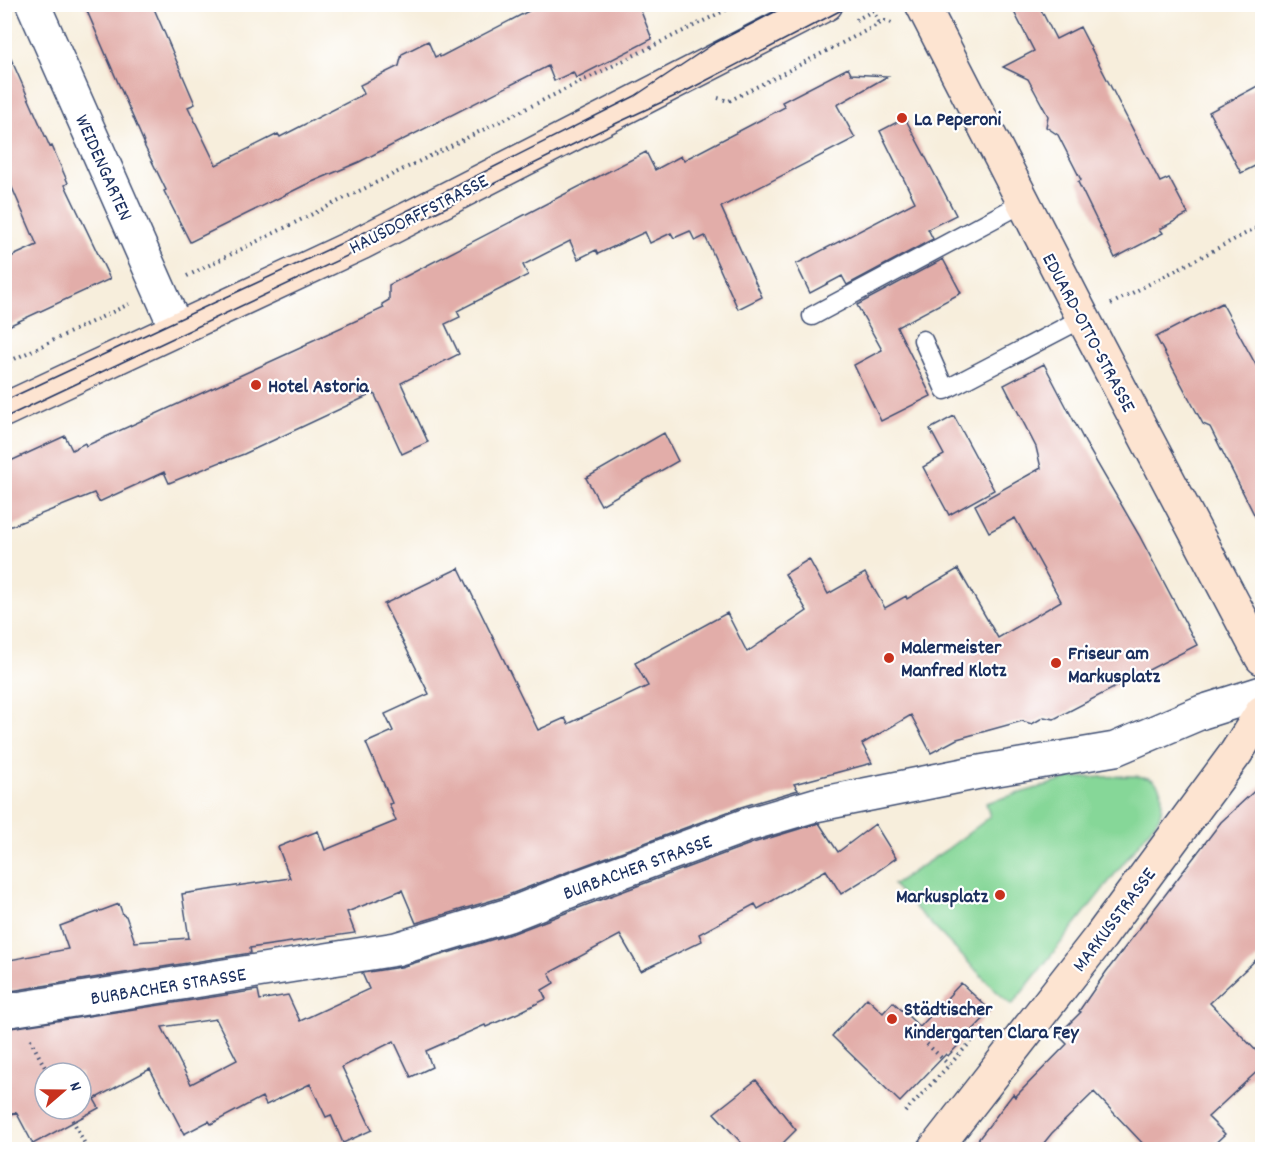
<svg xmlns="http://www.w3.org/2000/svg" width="1267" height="1154" viewBox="0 0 1267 1154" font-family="Dekko,sans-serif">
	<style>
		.green { fill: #86d798; stroke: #50837b; stroke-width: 1.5 }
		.building { fill: #e2ada9; fill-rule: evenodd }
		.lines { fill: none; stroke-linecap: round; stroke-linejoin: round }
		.lane-casing { stroke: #3c4c71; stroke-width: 21 }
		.street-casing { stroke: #3c4c71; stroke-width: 36 }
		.secondary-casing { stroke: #3c4c71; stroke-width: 36 }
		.path { stroke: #3c4c71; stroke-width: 4; stroke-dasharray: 1.5 4.5; stroke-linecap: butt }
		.lane { stroke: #fff; stroke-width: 18 }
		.street { stroke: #fff; stroke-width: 33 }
		.secondary { stroke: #fde4d1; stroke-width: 33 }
		.tram { stroke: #1b2f5e; stroke-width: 1.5 }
		.poi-dot { fill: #c8321e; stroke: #fff; stroke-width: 2 }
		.labels { text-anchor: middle; stroke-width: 4.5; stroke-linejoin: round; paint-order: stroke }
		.poi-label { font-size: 20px; font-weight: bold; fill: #1b2f5e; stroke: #fff; text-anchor: start }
		.street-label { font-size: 20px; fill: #1b2f5e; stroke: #fff }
	</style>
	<rect width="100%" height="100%" fill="#fff"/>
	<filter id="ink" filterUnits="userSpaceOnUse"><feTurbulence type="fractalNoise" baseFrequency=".0167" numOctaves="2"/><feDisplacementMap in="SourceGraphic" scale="12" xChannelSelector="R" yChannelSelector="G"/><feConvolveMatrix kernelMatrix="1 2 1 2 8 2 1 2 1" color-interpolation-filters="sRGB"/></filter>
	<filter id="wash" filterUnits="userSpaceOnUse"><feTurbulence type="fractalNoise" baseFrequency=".008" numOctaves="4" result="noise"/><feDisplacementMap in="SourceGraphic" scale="24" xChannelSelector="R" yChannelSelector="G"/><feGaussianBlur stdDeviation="1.35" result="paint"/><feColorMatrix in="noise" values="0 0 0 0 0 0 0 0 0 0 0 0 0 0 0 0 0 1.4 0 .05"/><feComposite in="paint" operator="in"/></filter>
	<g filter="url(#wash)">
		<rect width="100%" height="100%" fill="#f7eedc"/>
		<path class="green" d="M1128,776C1136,776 1146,776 1153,780C1165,788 1163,807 1159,818L1012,1005L1003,998L893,885L946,850L990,817L986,803L1071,778Z"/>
		<g id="blocks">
			<path class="building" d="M84,4H152L195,104L188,107L216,165L278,134L280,137L364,94L360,85L399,66L402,54L428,41L435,57L439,55L440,57L542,4H638L652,39L576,78L573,72L554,81L548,66L359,162L305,185L190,242L164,191L166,190L144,145H145Z
				M1010,4H1038L1056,39L1080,27L1160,182L1169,178L1188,214L1160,229L1163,233L1115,258L1078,182L1081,180L1058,135L1046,127L1048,116L1028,79L1003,67L1034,51Z
				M4,43L50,147L52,146L68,183L65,185L110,279L4,328V260L37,245L4,169Z
				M848,68L851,74L888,76L837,105L855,138L721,207L762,297L738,309L705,236L695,241L690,231L674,238L671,233L650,243L645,232L598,254L596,250L578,259L570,241L523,265L528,275L457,311L460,317L445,324L459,354L401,383L428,442L402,454L374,393L244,454L223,462V461L169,483L164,472L99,502L94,493L4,529V464L65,436L72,450L85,443L86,446L307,345V343L384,308L382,304L389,300V285L646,152L655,170L681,156L684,160L785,107L782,102Z
				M1263,83V162L1241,173L1209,112Z
				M905,118L956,215L928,229L933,239L847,285L842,276L810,293L796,264L915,202L880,131Z
				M943,259L961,293L897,327L931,396L881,421L854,365L882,350L857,305Z
				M1222,303L1263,378V532L1210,427L1203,424L1156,337Z
				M1044,364L1086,444L1139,535L1197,645L1054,719L1044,717L1032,724L1022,721L957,739L931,753L911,715L862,744L872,763L794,784L798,790L741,807L575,869L503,897L416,923L402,890L347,912L355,933L250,948L251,953L4,992V961L68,949L60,926L119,904L123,915L126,916L135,942L189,938L182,894L290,878L278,847L318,831L325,850L396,821L389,804L392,803L366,743L393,731L385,714L429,694L384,604L459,568L538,730L565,718L568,724L648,686L635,663L727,613L747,652L807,611L785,574L809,559L828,594L865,573L885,608L906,596L907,599L958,569L998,638L1061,601L1015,518L989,532L975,505L1041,468L1036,447L1004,385Z
				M954,416L994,490L949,515L923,467L944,455L930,429Z
				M664,433L678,461L601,505L586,478Z
				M1263,783V953L1210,1003L1263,1058V1066L1208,1117L1225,1134L1209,1149H1148L1094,1092L1052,1133L1039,1149H971L1013,1094L1015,1097L1067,1044L1058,1035L1081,1012L1079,1011L1106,972L1221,822Z
				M819,823L838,852L875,824L896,858L875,873L841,894L826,870L758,909L755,904L699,934L702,941L641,971L620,935L549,973L554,983L542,990L546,999L518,1013L486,1027L485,1025L426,1051L432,1067L411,1077L394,1041L342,1067L372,1130L343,1143L331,1115L326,1117L310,1084L266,1105L262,1097L211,1124L209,1121L184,1134L150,1069L94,1099L99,1108L33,1144L16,1112L4,1118V1029L258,990L260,1000L288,995L300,1021L369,989L362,973L401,967L514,933L589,904L753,843ZM216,1019L237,1060L191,1084L162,1027ZM45,1073H81V1109H45Z
				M961,983L991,1011L948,1056L946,1054L900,1102L832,1036L867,998L883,1013L893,1002L920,1027Z
				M756,1080L796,1130L777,1149H747L714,1113Z"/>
		</g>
	</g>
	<g filter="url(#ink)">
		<use href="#blocks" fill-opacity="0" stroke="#3c4c71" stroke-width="1.5"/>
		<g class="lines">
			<defs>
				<path id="lane" d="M812,316L1023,203
					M923,340L945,390L1083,318"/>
				<path id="street" d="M33,4L177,330
					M4,1011L396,949L509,915L582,886L747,825L815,805L974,773L1115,749L1202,712L1262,693"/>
				<path id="secondary" d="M922,4L1083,318L1262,658
					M4,410L361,243L826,4
					M934,1150L1101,936L1236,753L1262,712"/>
			</defs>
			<use href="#lane" class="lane-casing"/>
			<use href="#street" class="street-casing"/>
			<use href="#secondary" class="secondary-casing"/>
			<path class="path" d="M871,4L879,24
				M856,20L874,10
				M718,98L729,101L885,21L892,23L894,22
				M187,276L738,4
				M1111,304L1262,225
				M4,364L129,304
				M30,1039L48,1073
				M927,1044L949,1065
				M67,1109L88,1150
				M905,1112L982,1030"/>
			<use href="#lane" class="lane"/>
			<use href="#street" class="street"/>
			<use href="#secondary" class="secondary"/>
			<path class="tram" d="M4,401L359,235L635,96L713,44L790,4
				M4,418L368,246L600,131L690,89L853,4"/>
		</g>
	</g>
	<g class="poi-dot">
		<circle cx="902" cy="118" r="6"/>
		<circle cx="256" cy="385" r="6"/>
		<circle cx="889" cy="658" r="6"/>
		<circle cx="1056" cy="663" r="6"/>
		<circle cx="1000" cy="895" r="6"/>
		<circle cx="892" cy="1019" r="6"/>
	</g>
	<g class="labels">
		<g class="poi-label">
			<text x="914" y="125">La Peperoni</text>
			<text x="268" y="392">Hotel Astoria</text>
			<text x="901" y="653">Malermeister<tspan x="901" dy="23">Manfred Klotz</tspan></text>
			<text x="1068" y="659">Friseur am<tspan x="1068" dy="23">Markusplatz</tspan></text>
			<text x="988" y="902" text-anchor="end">Markusplatz</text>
			<text x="904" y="1015">Städtischer<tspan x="904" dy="23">Kindergarten Clara Fey</tspan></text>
		</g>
		<g class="street-label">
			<text transform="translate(105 167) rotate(66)" y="7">WEIDENGARTEN</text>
			<text transform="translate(418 213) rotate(-27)" y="7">HAUSDORFFSTRASSE</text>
			<text transform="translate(1090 332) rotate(62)" y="7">EDUARD-OTTO-STRASSE</text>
			<text transform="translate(637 866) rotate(-20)" y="7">BURBACHER STRASSE</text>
			<text transform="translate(1113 919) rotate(-53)" y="7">MARKUSSTRASSE</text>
			<text transform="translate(168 985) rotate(-9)" y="7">BURBACHER STRASSE</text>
		</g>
	</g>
	<rect width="1267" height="1154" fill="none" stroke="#fff" stroke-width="24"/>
	<g transform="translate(63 1091) rotate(70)"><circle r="28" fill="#ffffff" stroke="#a4acbf" stroke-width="1.5"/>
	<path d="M0-4.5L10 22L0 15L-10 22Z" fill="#c8321e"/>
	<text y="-9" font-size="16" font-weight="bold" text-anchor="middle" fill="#1b2f5e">N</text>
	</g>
</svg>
